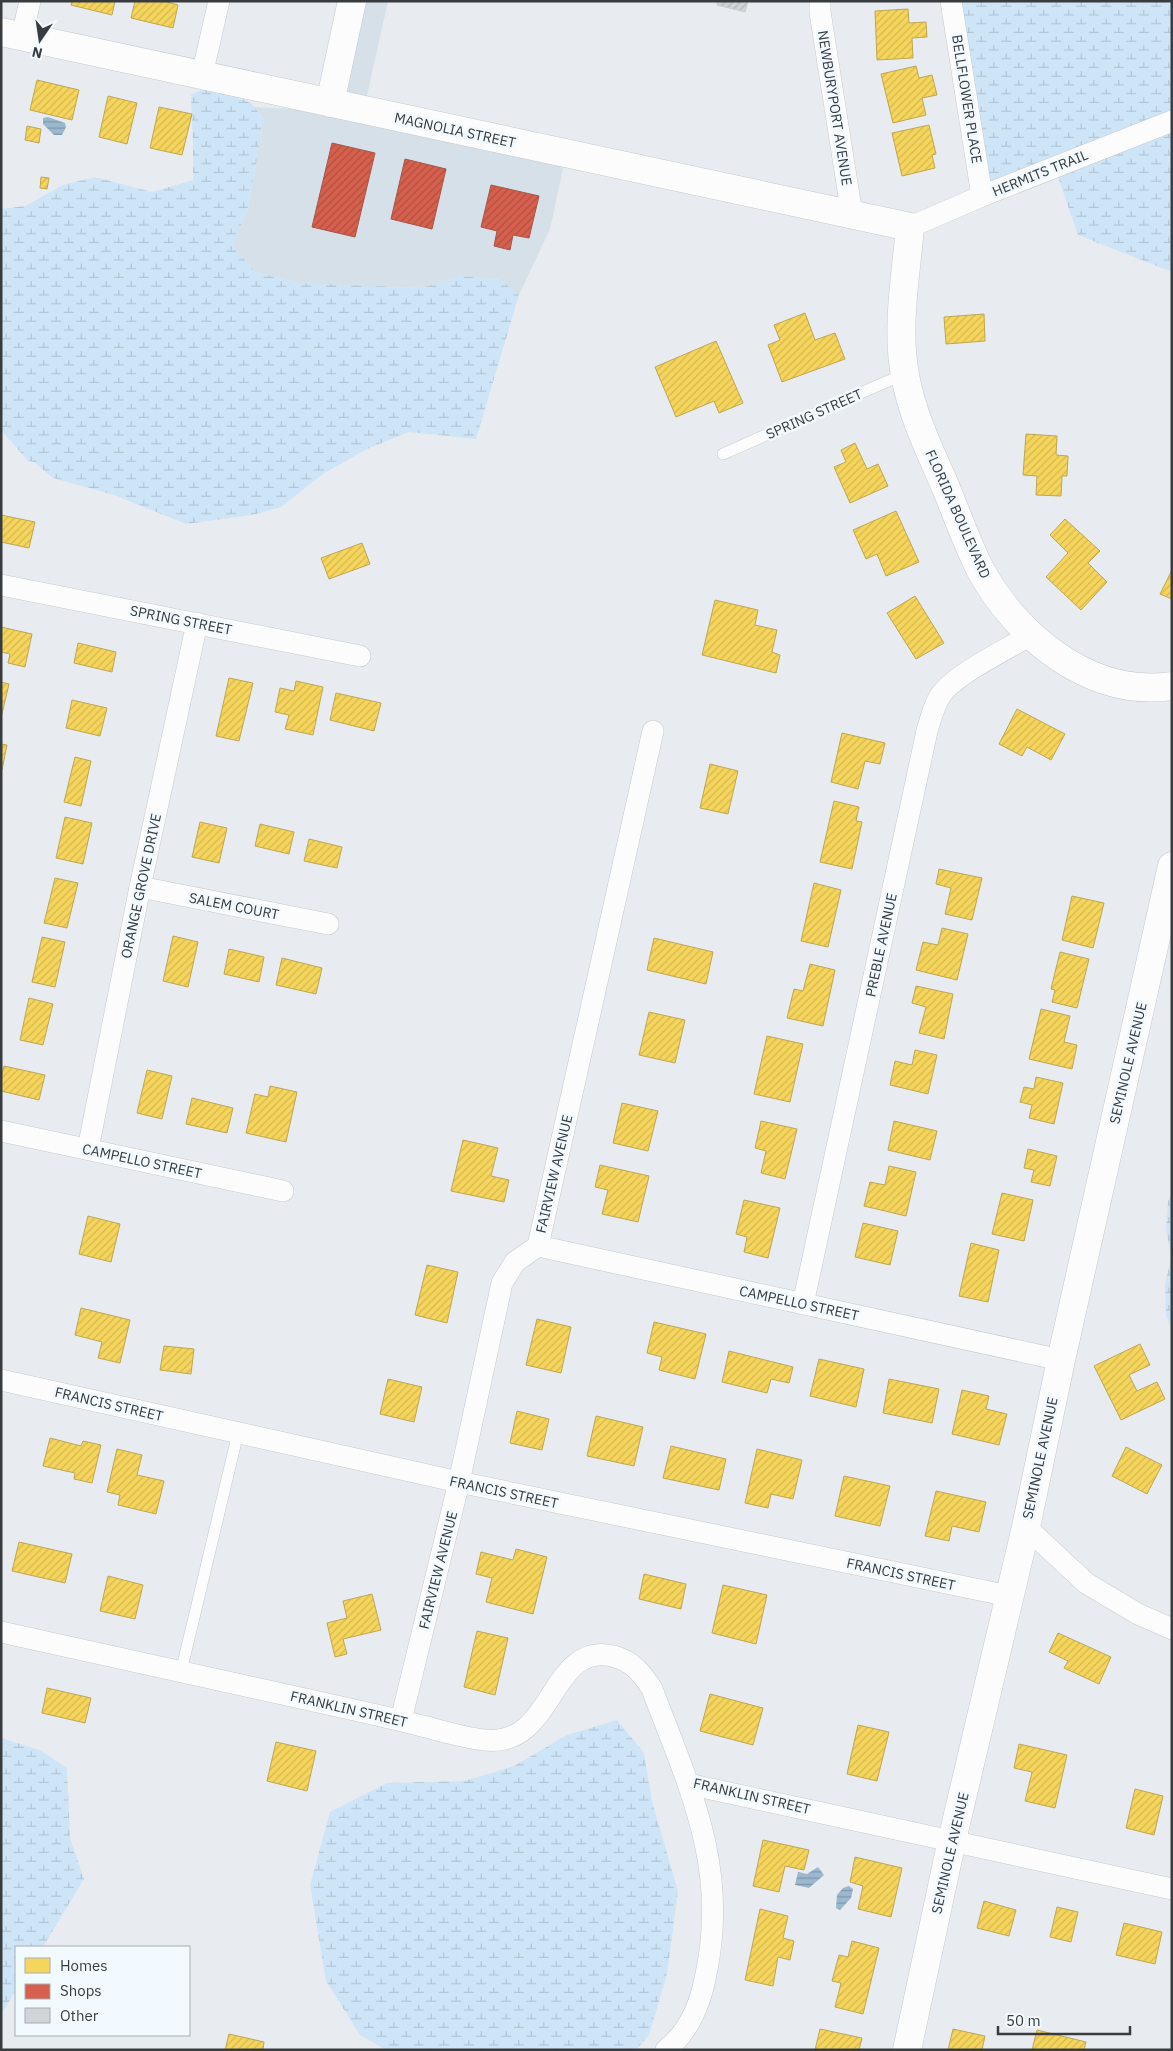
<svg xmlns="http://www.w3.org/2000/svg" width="1173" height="2051" viewBox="0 0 1173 2051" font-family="'IBM Plex Sans',sans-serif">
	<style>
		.built { fill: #d5e0e8 }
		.wetland { fill: url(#wetland-marsh) }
		.water { fill: url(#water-rules) }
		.homes { fill: url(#homes-hatch); stroke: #bda753 }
		.shops { fill: url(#shops-hatch); stroke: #a75548 }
		.building { fill: url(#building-hatch); stroke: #cacdd0 }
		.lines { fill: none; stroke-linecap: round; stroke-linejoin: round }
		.lane-casing { stroke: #c6cacd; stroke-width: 12 }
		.street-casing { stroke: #c6cacd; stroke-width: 22 }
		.secondary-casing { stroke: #c6cacd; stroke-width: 29 }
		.lane { stroke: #fcfcfd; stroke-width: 11 }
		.street { stroke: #fcfcfd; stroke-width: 21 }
		.secondary { stroke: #fcfcfd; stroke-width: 28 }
		.labels { text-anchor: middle; stroke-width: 5; stroke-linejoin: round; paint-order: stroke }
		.street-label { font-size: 14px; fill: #383c3e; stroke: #f2f9ff }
	</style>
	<defs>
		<pattern id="wetland-marsh" width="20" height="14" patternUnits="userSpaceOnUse" patternTransform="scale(1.25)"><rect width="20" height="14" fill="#cee5f7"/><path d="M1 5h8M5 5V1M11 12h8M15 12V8" fill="none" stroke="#b2c5d5"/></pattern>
		<pattern id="water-rules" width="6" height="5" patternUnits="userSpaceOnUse" patternTransform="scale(1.25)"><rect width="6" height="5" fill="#9bb8cf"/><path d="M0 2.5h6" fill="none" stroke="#7f97a9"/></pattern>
		<pattern id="homes-hatch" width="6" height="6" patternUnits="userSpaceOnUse" patternTransform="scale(1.25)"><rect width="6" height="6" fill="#f6d55c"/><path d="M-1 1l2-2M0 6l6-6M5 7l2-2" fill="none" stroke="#d4b851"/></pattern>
		<pattern id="shops-hatch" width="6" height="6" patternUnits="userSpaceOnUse" patternTransform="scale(1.25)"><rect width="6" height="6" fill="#d6604d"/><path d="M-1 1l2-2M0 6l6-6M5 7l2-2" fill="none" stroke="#af5041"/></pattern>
		<pattern id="building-hatch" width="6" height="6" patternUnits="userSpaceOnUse" patternTransform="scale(1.25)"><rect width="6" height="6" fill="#d2d5d8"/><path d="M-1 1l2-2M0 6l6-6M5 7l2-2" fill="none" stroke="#b5b8ba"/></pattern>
	</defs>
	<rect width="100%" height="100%" fill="#e8ecf0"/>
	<path class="built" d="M361,1H388L366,100L341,95Z
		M254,107L312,110L564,164L550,229L519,295L501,280L460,276L421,288L375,287L298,283L255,272L232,245L247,212L264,120Z"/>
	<path class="wetland" d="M961,1H1172V110L989,183Z
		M207,87L223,90L251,103L264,120L247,212L232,245L255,272L298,283L421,288L460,276L501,280L519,295L476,439L409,432L367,449L323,474L281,507L252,515L186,524L114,495L53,478L34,462L28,461L1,430V209L25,206L63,185L95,177L152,192L193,180V144L191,95Z
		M1172,132V272L1078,235L1058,177Z
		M1172,1192V1330L1166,1315L1165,1284L1171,1258L1166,1229L1168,1201Z
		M617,1720L644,1753L652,1801L678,1891L667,1974L649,2035L636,2050H386L360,2035L326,1981L310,1885L330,1812L387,1783L464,1781L514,1766L567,1735Z
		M1,1738L40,1750L67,1768L70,1838L84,1879L43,1947H16V1990L1,2015Z"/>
	<path class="water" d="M48,117L65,123L66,127L62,135H54L43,124V118Z
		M818,1867L824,1875L809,1888L795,1885L798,1872L807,1874Z
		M849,1886L853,1889L851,1898L840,1910L836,1908L837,1895L843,1888Z"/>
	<path class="homes" d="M72,1H115L112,15L71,5Z
		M135,1H163L178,5L173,28L131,18Z
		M908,9L909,23L926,22L927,37L912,38L913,58L877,60L875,11Z
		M916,66L919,78L932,75L937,95L922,98L926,115L893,123L881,74Z
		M37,80L79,90L72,120L30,110Z
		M108,96L137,103L127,144L99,137Z
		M159,107L192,114L182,155L150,148Z
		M929,125L936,154L932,155L935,168L902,176L892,133Z
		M27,126L41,129L39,143L25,140Z
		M41,177L49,178L47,189L40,188Z
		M805,313L815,340L835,333L845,359L782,382L768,345L780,340L774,325Z
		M984,314L985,341L946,344L944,317Z
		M716,341L743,403L719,413L714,401L676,417L655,367Z
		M1026,434L1057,436L1056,455L1068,456L1067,476H1062L1061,496L1036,495L1037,476L1023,475Z
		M855,443L867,469L878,464L888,486L850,503L834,467L846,462L841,450Z
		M896,511L919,562L886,576L877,554L866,559L853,530Z
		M1,515L35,522L29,548L1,542Z
		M1065,519L1100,551L1088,563L1107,582L1081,610L1046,577L1068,553L1050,535Z
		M362,543L370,564L329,579L321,558Z
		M1172,570V599L1160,594Z
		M915,596L944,643L916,659L887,613Z
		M715,600L758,610L755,625L777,630L772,652L780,655L776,673L702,655Z
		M1,627L32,634L25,667L8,663L10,654L1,652Z
		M78,643L116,652L112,672L74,663Z
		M229,678L253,683L239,741L216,736Z
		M296,681L323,687L313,735L285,729L289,715L275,712L280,688L294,691Z
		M1,682L9,684L1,718Z
		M336,693L381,703L374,731L330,720Z
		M72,700L107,708L100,736L66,728Z
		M1017,709L1065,734L1051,760L1027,747L1022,756L999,744Z
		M842,733L885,743L880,764L865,761L858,789L831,782Z
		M1,744L7,745L2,770H1Z
		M75,757L91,761L81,806L64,802Z
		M710,764L738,771L728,814L700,808Z
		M834,801L859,807L856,821L862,822L852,869L820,862Z
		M65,817L92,823L83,864L56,858Z
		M200,822L227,828L219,863L192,857Z
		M260,824L294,832L289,854L255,846Z
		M309,839L342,847L337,868L304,861Z
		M939,869L982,878L972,920L945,914L951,888L936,884Z
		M55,878L78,883L67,928L44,923Z
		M814,883L841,890L828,947L801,941Z
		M1072,896L1104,903L1093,948L1062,940Z
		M942,928L968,934L957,980L916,970L923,942L938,945Z
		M173,936L198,942L188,987L163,981Z
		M42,937L65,942L55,987L32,982Z
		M654,938L713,952L706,984L647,970Z
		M229,949L264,957L259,982L224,974Z
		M1060,952L1089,959L1077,1008L1052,1002L1055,990L1051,989Z
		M282,958L322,968L316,994L276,985Z
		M810,964L835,970L823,1026L787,1018L794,989L803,991Z
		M916,986L953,994L944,1039L919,1033L926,1007L912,1003Z
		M29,998L53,1004L43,1045L20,1040Z
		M1041,1009L1070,1016L1064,1042L1077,1045L1072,1069L1029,1059Z
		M649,1012L685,1020L675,1063L639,1055Z
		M767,1036L803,1044L790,1102L754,1094Z
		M915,1050L937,1055L928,1094L890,1085L895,1061L912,1065Z
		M4,1066L45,1075L39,1100L1,1091V1078Z
		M147,1070L172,1076L162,1119L137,1113Z
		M1036,1077L1063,1083L1054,1124L1029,1118L1032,1105L1020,1102L1024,1087L1034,1089Z
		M270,1086L297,1092L286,1142L246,1133L255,1094L268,1097Z
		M192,1098L233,1108L227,1133L186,1124Z
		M622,1103L658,1111L648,1151L613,1143Z
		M761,1121L797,1129L785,1179L761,1173L766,1151L755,1148Z
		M894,1121L937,1131L930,1160L888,1150Z
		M463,1140L498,1148L491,1176L509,1180L504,1202L451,1191Z
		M1028,1149L1057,1156L1050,1186L1031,1182L1034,1170L1024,1168Z
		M600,1165L649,1176L638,1222L602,1214L608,1190L595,1187Z
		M889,1166L916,1172L906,1216L864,1206L870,1182L885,1185Z
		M1002,1193L1033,1200L1024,1241L992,1234Z
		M744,1200L780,1208L768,1258L744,1252L747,1237L736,1234Z
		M88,1216L120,1224L111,1262L79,1254Z
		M863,1223L898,1231L890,1265L855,1257Z
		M971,1243L999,1250L988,1302L959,1296Z
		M427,1265L458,1272L447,1323L415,1315Z
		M81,1308L130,1320L120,1363L98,1358L102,1342L75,1335Z
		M537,1319L571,1327L561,1373L526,1365Z
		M654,1322L706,1334L695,1379L659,1370L662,1357L647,1353Z
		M1140,1344L1150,1365L1129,1375L1137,1391L1157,1382L1165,1399L1121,1420L1094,1366Z
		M164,1346L194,1349L191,1374L160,1370Z
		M729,1351L793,1367L789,1383L771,1379L767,1393L722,1382Z
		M819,1359L864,1369L856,1407L810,1396Z
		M388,1379L422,1387L414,1422L380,1414Z
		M889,1379L939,1389L932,1423L883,1413Z
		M962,1390L989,1396L986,1409L1007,1414L999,1445L952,1434Z
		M517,1411L549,1419L542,1450L510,1443Z
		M596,1416L643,1427L634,1466L587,1456Z
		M50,1438L81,1446L83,1441L101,1445L92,1483L74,1479L75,1473L43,1466Z
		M671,1446L726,1459L719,1490L663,1478Z
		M1126,1447L1162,1465L1147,1494L1112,1476Z
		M117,1449L142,1455L137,1475L164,1481L156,1514L118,1505L120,1495L107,1492Z
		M757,1449L802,1460L793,1499L771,1494L768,1508L745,1503Z
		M844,1476L890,1486L880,1526L835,1516Z
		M936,1491L986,1502L979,1532L952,1526L949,1541L925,1536Z
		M19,1542L72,1554L65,1583L12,1571Z
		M516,1549L547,1557L533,1614L486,1602L492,1578L476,1574L481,1552L513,1560Z
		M644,1574L686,1584L681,1609L639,1599Z
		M108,1576L143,1585L135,1619L100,1611Z
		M723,1585L767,1595L756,1644L712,1633Z
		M372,1594L381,1630L343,1639L347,1654L335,1657L327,1623L347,1618L343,1601Z
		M477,1631L508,1638L495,1695L464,1687Z
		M1058,1633L1111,1657L1099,1684L1064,1668L1068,1661L1049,1652Z
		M47,1688L91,1698L85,1723L42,1713Z
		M710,1694L763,1708L753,1745L700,1731Z
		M858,1725L889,1732L877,1781L847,1774Z
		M276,1742L316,1751L307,1791L267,1781Z
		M1019,1744L1067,1755L1055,1808L1025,1801L1032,1772L1014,1768Z
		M1135,1789L1163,1796L1154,1835L1126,1828Z
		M763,1840L809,1850L804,1870L785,1866L779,1892L753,1886Z
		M855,1857L902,1868L891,1917L858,1909L863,1886L850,1882Z
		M984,1901L1016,1910L1009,1936L977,1928Z
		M1057,1907L1078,1912L1071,1942L1050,1937Z
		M760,1909L788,1916L783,1938L794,1941L790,1960L778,1957L773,1986L745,1980Z
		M1124,1923L1162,1932L1155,1964L1116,1955Z
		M852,1941L879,1948L863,2014L835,2007L841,1983L832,1981L839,1955L848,1957Z
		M820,2029L862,2038L859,2050H815Z
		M953,2029L985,2036L982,2050H948Z
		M1037,2030L1086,2042L1084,2050H1032Z
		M229,2034L264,2042L263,2050H225Z"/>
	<path class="shops" d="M332,143L375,153L355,237L312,227Z
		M405,159L446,169L432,229L391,219Z
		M491,185L539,196L529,238L513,235L510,250L494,246L497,231L481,227Z"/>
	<path class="building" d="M718,1H748L745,12L717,5Z"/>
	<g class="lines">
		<defs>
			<path id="lane" d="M723,454L904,374
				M181,1672L238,1433"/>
			<path id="street" d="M820,1V12L852,215
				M951,1L982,196
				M22,36L30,1
				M202,75L219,1
				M910,227L982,196L1172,121
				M1,585L360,656
				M140,887L328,924
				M1,1131L283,1191
				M88,1149L140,887L197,623
				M538,1246L1061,1360
				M803,1304L927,731C931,718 934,703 943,692C960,672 1007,649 1031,635
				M1,1380L459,1482L1009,1596
				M1026,1527L1086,1583L1138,1614L1172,1629
				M1,1632C115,1657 228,1682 341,1707C368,1713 395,1719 422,1726C443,1731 464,1738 485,1740C555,1748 549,1641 613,1656C632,1661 642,1673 652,1689C689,1787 729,1867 706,1974C701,2002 689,2032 666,2050
				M401,1720L459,1482L502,1283L515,1262L538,1246L653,731
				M688,1784L1172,1889"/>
			<path id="secondary" d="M1,32L910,227C906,275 896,327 905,375C912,415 930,451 946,488C957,515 967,543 980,569C1016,636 1090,698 1172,686
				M330,103L352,1
				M907,2050L952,1840L1026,1527L1061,1360L1172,866"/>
		</defs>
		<use href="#lane" class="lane-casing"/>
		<use href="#street" class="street-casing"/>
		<use href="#secondary" class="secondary-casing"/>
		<use href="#lane" class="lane"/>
		<use href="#street" class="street"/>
		<use href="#secondary" class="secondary"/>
	</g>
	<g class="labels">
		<g class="street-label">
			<text transform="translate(967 99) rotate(81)" y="5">BELLFLOWER PLACE</text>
			<text transform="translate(835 108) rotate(81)" y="5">NEWBURYPORT AVENUE</text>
			<text transform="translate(455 130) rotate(12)" y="5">MAGNOLIA STREET</text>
			<text transform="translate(1040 173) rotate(-22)" y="5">HERMITS TRAIL</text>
			<text transform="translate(814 414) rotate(-24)" y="5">SPRING STREET</text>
			<text transform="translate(958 514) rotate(66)" y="5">FLORIDA BOULEVARD</text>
			<text transform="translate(181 620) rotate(11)" y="5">SPRING STREET</text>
			<text transform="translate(141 886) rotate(-78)" y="5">ORANGE GROVE DRIVE</text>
			<text transform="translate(234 906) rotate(11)" y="5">SALEM COURT</text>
			<text transform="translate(881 945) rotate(-78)" y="5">PREBLE AVENUE</text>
			<text transform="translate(1128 1063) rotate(-77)" y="5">SEMINOLE AVENUE</text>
			<text transform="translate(142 1161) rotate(12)" y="5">CAMPELLO STREET</text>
			<text transform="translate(554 1174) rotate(-77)" y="5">FAIRVIEW AVENUE</text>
			<text transform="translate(799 1303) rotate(12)" y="5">CAMPELLO STREET</text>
			<text transform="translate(109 1404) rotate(13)" y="5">FRANCIS STREET</text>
			<text transform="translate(1040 1458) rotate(-78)" y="5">SEMINOLE AVENUE</text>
			<text transform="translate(504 1492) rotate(12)" y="5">FRANCIS STREET</text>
			<text transform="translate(438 1570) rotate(-76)" y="5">FAIRVIEW AVENUE</text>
			<text transform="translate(901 1574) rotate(12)" y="5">FRANCIS STREET</text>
			<text transform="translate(349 1709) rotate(13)" y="5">FRANKLIN STREET</text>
			<text transform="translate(752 1796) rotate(13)" y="5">FRANKLIN STREET</text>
			<text transform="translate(950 1853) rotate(-77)" y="5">SEMINOLE AVENUE</text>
		</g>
	</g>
	<rect width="1173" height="2051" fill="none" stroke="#383c3e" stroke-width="5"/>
	<rect x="15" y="1946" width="175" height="90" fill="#f2f9ff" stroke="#a8adb2"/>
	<rect x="25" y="1958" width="25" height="15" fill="#f6d55c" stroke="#a8adb2"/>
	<text x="60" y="1971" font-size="15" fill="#383c3e">Homes</text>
	<rect x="25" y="1984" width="25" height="15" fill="#d6604d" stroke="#a8adb2"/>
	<text x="60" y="1996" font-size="15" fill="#383c3e">Shops</text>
	<rect x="25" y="2008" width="25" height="15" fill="#d2d5d8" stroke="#a8adb2"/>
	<text x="60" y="2021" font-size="15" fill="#383c3e">Other</text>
	<g transform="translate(40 40) rotate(193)" stroke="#f2f9ff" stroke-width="4" paint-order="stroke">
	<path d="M0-4L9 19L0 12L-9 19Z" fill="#383c3e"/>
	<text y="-8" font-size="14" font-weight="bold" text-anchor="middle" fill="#383c3e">N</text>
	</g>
	<path d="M998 2026v8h132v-8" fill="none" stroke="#383c3e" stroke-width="2.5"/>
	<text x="1006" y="2026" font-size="15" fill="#383c3e" stroke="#f2f9ff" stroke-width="4" paint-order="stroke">50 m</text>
</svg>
